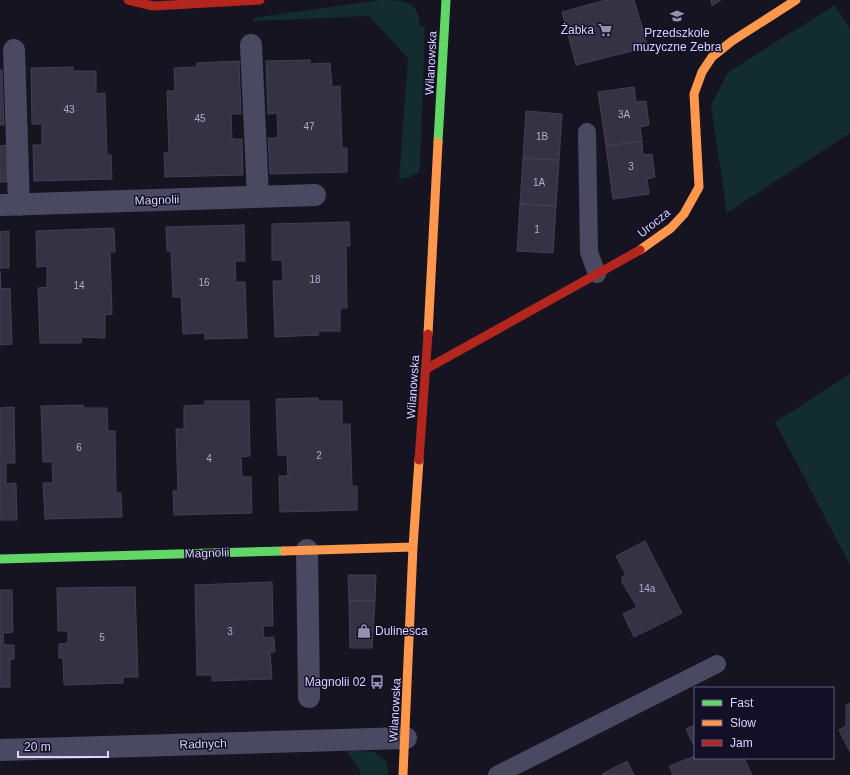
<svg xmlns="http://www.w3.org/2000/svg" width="850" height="775" viewBox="0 0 850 775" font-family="Helvetica,sans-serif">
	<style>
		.green { fill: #132c2d }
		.building { fill: #343243; stroke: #433f54 }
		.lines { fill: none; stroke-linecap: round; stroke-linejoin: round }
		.lane { stroke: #4a4962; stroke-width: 18 }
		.street { stroke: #4a4962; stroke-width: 22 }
		.fast { stroke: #63d668; stroke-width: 9 }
		.slow { stroke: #ff974d; stroke-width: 9 }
		.jam { stroke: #b3261e; stroke-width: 9 }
		.labels { text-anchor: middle; stroke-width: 3; stroke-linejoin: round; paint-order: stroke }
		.number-label { font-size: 10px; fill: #b0acd0 }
		.poi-label { font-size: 12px; fill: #d9d4ff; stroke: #130f26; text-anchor: end }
		.street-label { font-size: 12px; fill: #d9d4ff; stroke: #130f26 }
	</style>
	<rect width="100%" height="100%" fill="#161421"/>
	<path class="green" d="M380,0C401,0 420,0 420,26H425L420,168L418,174L412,175L409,178L399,179L408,58L369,16L253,21V18Z
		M835,5L850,29V133L727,213L711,105L728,72Z
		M850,374V565L775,422Z
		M346,750L374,752L387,762L388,775H360V771Z"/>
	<path class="building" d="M606,0H634L648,47L576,65L562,12Z
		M711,0H721L712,6Z
		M310,60V64L330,63L332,87L340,86L342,148H347V172L270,174L268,138H278L277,113L268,114L266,61Z
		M239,61L241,114H231L232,139H242L243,175L165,177L164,153H169L167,91H175L174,68L197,67V63Z
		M73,67V71H96V94L105,93L107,155H111L112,179L34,181L33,145H42V124H32L31,68Z
		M0,70H2L4,125H0Z
		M634,87L636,102L646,101L649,125L640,127L642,141L606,146L598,92Z
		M526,111L562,114L559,160L523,158Z
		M642,141L643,155L652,154L655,177L647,179L649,194L613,199L606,146Z
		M6,145L7,182H0V146Z
		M523,158L559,160L556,206L520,204Z
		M520,204L556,206L553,253L517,251Z
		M349,222L350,246H346L347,308H340V331H318L319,335L275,337L273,281H283L282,260H272V224Z
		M244,225L245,261H235L236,282H245L247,338L205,339V333L183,334L181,297H173L171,251H167L166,227Z
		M114,228L115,252H110L112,314L105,315V338L82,337L81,343H40L38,288L47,287V266L37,267L36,231Z
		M9,231V268H0V232Z
		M0,271L1,289L10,288L12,344L0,345Z
		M318,398L319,401H342V424H350L352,486H357V510L280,512L279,476H288L287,455H278L276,399Z
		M205,401H249L250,456L241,457L242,477H251L252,513L174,515L173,491H178L176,429H184V406L205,405Z
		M83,405L84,408H107L108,431H115L116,493H121L122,517L45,519L43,483H53L52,462H43L41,406Z
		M14,407L15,463H6V484L16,483L17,520H0V408Z
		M645,541L682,613L634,637L623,614L637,607L622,582V577L626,575L616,556Z
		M348,575H376L375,600L349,601Z
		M272,582L273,626H263L264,638L274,637L275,652H270L272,679L212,681V675H197L195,585Z
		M135,587L138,677H123V683L64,685L63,659L59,658V644L68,643V631H58L57,588Z
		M0,590H12L13,632L3,633L4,645H14V659L10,660V687H0Z
		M375,600L372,648H350L349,601Z
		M850,703V752L839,730L846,726V705Z
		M695,725V748L686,729Z
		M695,756V758H744L752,775H673L669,766Z
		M627,761L634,775H603L602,774Z"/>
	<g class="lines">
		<path class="lane" d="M587,132L589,252L597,274
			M497,775L717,664"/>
		<path class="street" d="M251,45L258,197
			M14,50L19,205
			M0,205L315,195
			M307,550L309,697
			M0,750L406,738"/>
		<path class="fast" d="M438,142L446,0
			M0,559L284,551"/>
		<path class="slow" d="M640,250L671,228L684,214L699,187L694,94L702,72L712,57L732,41L796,0
			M428,334L438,142
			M284,551L413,547
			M403,775L413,547L419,460"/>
		<path class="jam" d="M128,0L153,6L260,0
			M426,369L640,250
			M419,460L428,334"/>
	</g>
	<defs>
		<symbol id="school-bare" viewBox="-9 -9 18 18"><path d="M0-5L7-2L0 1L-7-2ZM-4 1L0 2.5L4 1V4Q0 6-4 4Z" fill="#9591b1" stroke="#130f26" stroke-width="2.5" paint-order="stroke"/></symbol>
		<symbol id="supermarket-bare" viewBox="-9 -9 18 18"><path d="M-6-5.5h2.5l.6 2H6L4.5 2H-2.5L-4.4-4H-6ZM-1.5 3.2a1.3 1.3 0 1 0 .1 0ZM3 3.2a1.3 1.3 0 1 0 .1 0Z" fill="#9591b1" stroke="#130f26" stroke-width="2.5" paint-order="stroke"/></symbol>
		<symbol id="shop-bare" viewBox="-9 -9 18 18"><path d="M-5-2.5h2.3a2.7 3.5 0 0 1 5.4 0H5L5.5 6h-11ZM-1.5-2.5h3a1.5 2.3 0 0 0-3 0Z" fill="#9591b1" stroke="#130f26" stroke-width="2.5" paint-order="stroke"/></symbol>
		<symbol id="bus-bare" viewBox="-9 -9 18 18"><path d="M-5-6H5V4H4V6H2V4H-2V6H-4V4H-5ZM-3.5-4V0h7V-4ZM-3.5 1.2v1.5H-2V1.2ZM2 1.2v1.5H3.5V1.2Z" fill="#9591b1" stroke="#130f26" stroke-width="2.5" paint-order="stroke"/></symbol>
	</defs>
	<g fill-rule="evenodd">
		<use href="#school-bare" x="667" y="6" width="20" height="20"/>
		<use href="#supermarket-bare" x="595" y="20" width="20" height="20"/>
		<use href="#shop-bare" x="354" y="621" width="20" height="20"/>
		<use href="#bus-bare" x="367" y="672" width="20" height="20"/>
	</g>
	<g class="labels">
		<g class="number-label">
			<text x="69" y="113">43</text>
			<text x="624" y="118">3A</text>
			<text x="200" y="122">45</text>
			<text x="309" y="130">47</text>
			<text x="542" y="140">1B</text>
			<text x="631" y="170">3</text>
			<text x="539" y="186">1A</text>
			<text x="537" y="233">1</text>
			<text x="315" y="283">18</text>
			<text x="204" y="286">16</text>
			<text x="79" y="289">14</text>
			<text x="79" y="451">6</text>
			<text x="319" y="459">2</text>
			<text x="209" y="462">4</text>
			<text x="647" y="592">14a</text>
			<text x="230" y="635">3</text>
			<text x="102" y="641">5</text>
		</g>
		<g class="poi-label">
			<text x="594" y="34">Żabka</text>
			<text x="677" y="37" text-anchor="middle">Przedszkole<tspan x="677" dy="14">muzyczne Zebra</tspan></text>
			<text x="375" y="635" text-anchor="start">Dulinesca</text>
			<text x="366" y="686">Magnolii 02</text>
		</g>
		<g class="street-label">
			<text transform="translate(431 63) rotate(-87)" y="4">Wilanowska</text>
			<text transform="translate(157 200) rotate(-2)" y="4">Magnolii</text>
			<text transform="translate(654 223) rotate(-39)" y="4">Urocza</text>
			<text transform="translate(413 387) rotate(-86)" y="4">Wilanowska</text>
			<text transform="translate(207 553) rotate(-2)" y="4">Magnolii</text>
			<text transform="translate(395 710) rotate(-87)" y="4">Wilanowska</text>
			<text transform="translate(203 744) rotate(-2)" y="4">Radnych</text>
		</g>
	</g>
	<rect x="694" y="687" width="140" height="72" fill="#130f26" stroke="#625e7d"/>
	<rect x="702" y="700" width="20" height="6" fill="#63d668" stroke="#625e7d"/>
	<text x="730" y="707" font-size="12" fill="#d9d4ff">Fast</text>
	<rect x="702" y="720" width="20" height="6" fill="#ff974d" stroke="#625e7d"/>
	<text x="730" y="727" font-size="12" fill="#d9d4ff">Slow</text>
	<rect x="702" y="740" width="20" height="6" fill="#b3261e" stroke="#625e7d"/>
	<text x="730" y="747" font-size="12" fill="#d9d4ff">Jam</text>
	<path d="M18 751v6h90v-6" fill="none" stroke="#d9d4ff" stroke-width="2"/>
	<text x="24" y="751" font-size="12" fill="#d9d4ff" stroke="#130f26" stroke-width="3" paint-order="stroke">20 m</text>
</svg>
